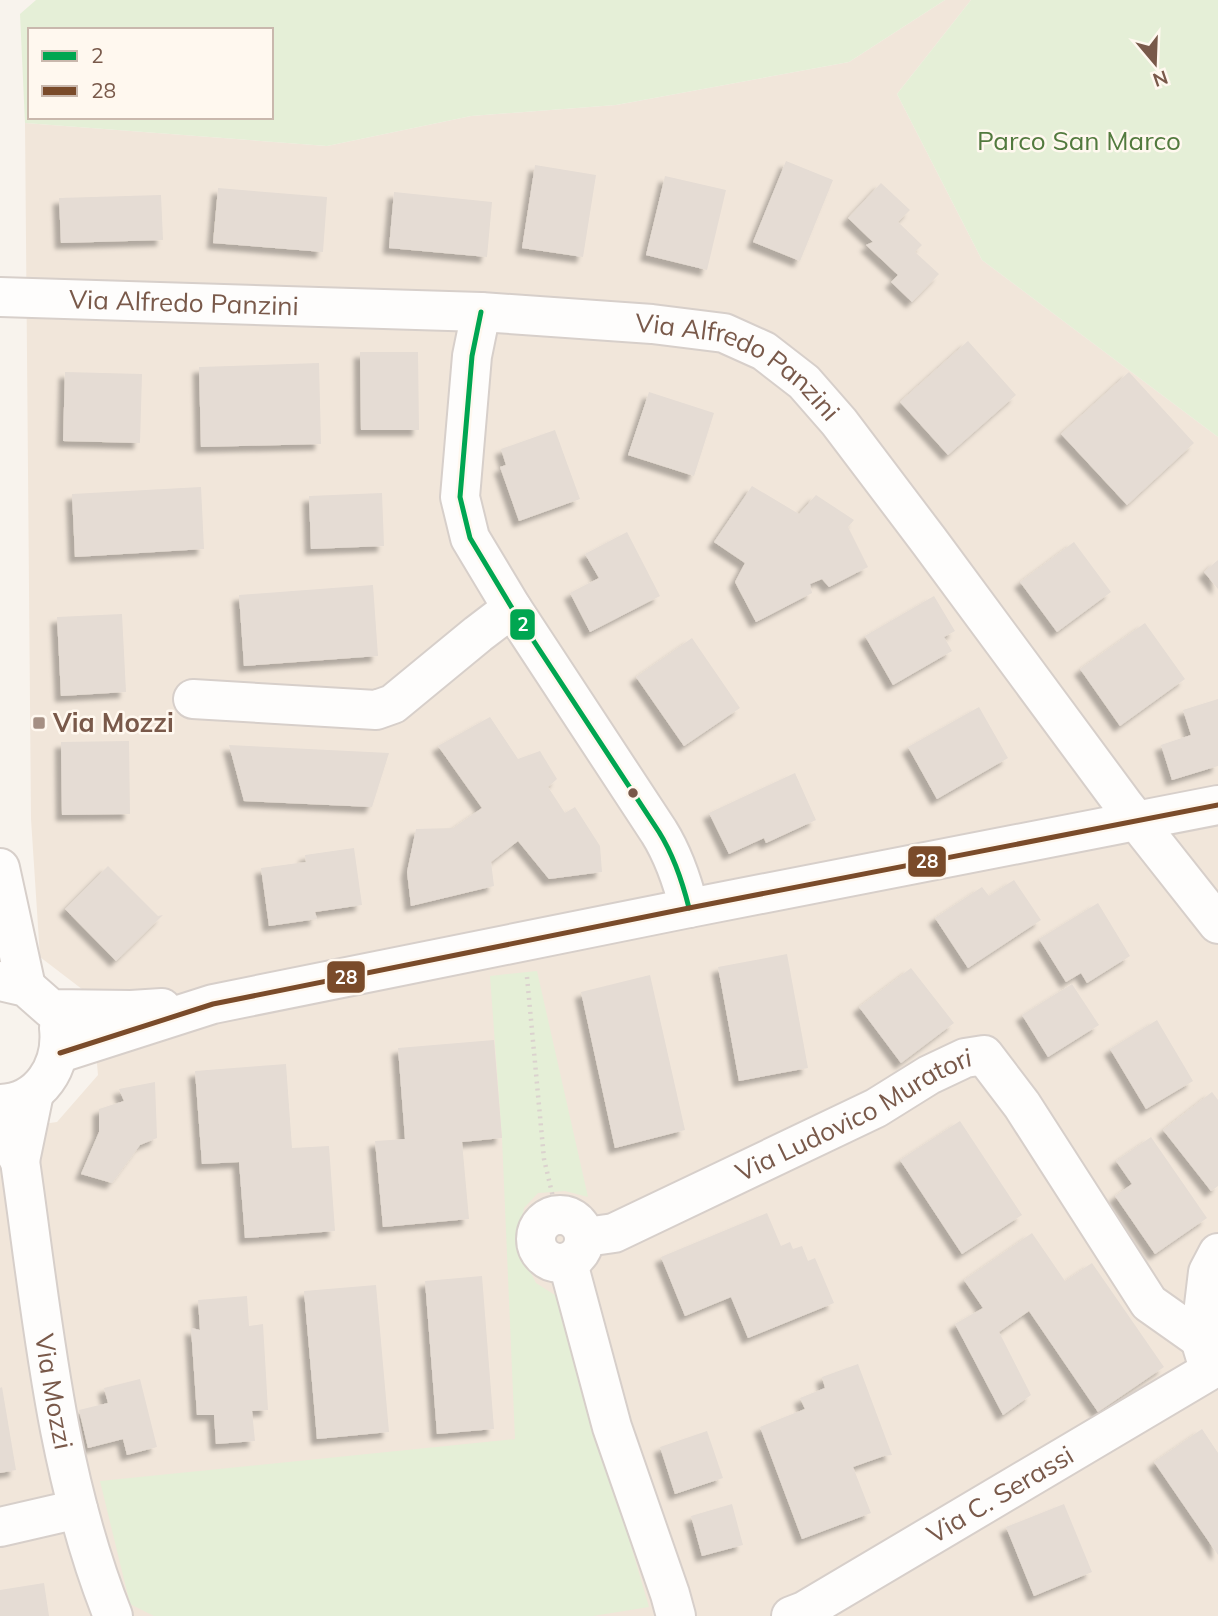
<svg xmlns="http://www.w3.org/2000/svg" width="1218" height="1616" viewBox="0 0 1218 1616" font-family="Mulish,sans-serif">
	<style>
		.residential { fill: #f1e6da }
		.green { fill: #e5efd7; fill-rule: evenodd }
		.building { fill: #e5dcd4; filter: url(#shadow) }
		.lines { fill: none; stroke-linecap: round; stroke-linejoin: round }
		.minor-casing { stroke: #d7cfca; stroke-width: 42 }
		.path { stroke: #dbd2ce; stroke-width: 4.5; stroke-dasharray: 2 5; stroke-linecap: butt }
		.minor { stroke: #fefdfc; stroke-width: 38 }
		.bus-1-casing { stroke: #fff8ef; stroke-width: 10 }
		.bus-2-casing { stroke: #fff8ef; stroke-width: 10 }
		.bus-1 { stroke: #00a651; stroke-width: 5 }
		.bus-2 { stroke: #7a4b2a; stroke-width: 5 }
		.poi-dot { fill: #a58f83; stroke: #fff8ef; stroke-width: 2.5 }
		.bus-dot { fill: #79594a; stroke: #fff8ef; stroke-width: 2.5 }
		.labels { text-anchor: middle; stroke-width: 5; stroke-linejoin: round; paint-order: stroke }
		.park-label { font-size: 26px; fill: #527a3e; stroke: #fff8ef }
		.street-label { font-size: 26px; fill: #79594a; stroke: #fff8ef }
		.poi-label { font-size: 26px; font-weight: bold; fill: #79594a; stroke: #fff8ef; text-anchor: start }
		.line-badge { stroke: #fff8ef; stroke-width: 2.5 }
		.badge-label { font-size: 19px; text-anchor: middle; font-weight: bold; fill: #fff }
	</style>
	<defs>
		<filter id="shadow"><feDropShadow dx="-6" dy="6" stdDeviation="2" flood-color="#0004"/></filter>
	</defs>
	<rect width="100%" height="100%" fill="#f8f3ed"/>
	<path class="residential" d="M945,0H971L897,94L982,260L1218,437V1616H0V1130L57,1122L98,1075L91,996L40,957L31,819L25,123L327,146L471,116L616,105L849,62Z"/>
	<path class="green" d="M36,0H945L849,62L616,105L471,116L327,146L25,123L20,14ZM30,30H271V117H30Z
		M971,0H1218V437L982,260L897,94Z
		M537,971L588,1197L565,1191L538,1193L524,1208L519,1234L529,1269L536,1283L558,1297L649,1607L593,1616H154L130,1604L100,1481L515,1439L502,1138L490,976Z"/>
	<path class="building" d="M786,161L833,180L800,261L753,242Z
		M535,165L596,175L583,257L522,248Z
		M665,176L726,190L707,270L646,255Z
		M881,183L910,210L898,222L922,245L915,252L939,274L912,302L891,282L898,275L866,245L873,242L848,218Z
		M218,188L327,197L323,252L213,243Z
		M394,192L492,202L487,257L389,248Z
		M161,195L163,240L61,243L59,198Z
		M968,341L1016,395L948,455L900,402Z
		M360,352H418L419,430H361Z
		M319,363L321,444L201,447L199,367Z
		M65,372L142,374L140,443L63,441Z
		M1129,372L1194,443L1127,505L1061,434Z
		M649,392L714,413L694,476L628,455Z
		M555,430L580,499L519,521L500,467L506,465L501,449Z
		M752,486L799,514L816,495L854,520L848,527L868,567L829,587L822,579L810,584L812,593L756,622L735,582L745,563L714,542Z
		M201,487L204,549L75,557L72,494Z
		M382,493L384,546L311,549L309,496Z
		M627,532L660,596L590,632L570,593L599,578L585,554Z
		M1074,542L1111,592L1057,632L1020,582Z
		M1218,560V589L1204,572Z
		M373,585L378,656L244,666L239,595Z
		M934,596L955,631L944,637L952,651L893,685L865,636Z
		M122,614L126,692L61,696L57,617Z
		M1145,623L1185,679L1120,726L1080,669Z
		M692,638L740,708L684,746L636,677Z
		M1218,699V766L1172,780L1161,745L1191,735L1183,710Z
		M979,707L1008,758L937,799L908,747Z
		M490,717L518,759L540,751L557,779L548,787L565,813L575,807L600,846L602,872L549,879L518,841L491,862L494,886L411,906L407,872L416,829L453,828L482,808L438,746Z
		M129,741L130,814L62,815L61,742Z
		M229,745L389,753L372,807L244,801Z
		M795,773L816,820L766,843L764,838L729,854L709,813Z
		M354,848L362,905L315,912L317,919L269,926L261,868L306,862L305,855Z
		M108,866L158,916L163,915L116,961L65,909Z
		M1014,880L1041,920L968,968L935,918L982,887L989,896Z
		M1098,903L1130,956L1087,983L1081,973L1066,982L1039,939Z
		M787,954L808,1068L739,1081L718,967Z
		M911,968L954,1023L901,1063L859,1007Z
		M650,975L685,1130L615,1148L581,992Z
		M1072,984L1099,1025L1048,1057L1022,1015Z
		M1157,1020L1193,1081L1146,1109L1110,1049Z
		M494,1040L502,1138L462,1142L469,1219L383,1227L375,1141L405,1139L398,1048Z
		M286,1064L292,1148L329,1146L335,1231L245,1238L239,1162L202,1164L195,1071Z
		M155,1082L157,1138L140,1145L112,1183L81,1174L99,1132V1109L124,1101L119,1089Z
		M1212,1092L1218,1100V1186L1211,1191L1163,1130Z
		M960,1121L1022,1215L962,1254L900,1160Z
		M1151,1137L1207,1218L1155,1254L1115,1196L1132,1184L1116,1161Z
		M767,1213L781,1246L790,1242L793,1249L802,1246L808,1261L815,1258L834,1303L748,1338L731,1297L685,1316L661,1257Z
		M1032,1233L1065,1281L1092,1263L1164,1367L1098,1412L1029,1311L999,1332L1031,1395L1003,1415L955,1324L983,1308L964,1280Z
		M482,1276L494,1429L437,1434L425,1281Z
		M376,1285L389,1432L317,1439L304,1291Z
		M247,1296L249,1326L263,1324L268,1410L252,1411L255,1441L216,1444L214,1415H197L191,1328L200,1330L198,1300Z
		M858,1364L892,1455L884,1456L853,1467L871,1513L802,1539L760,1427L805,1409L800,1398L825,1388L822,1377Z
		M140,1379L157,1447L127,1455L123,1439L88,1448L79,1410L108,1403L104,1388Z
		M2,1387L16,1470L0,1473V1388Z
		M1202,1429L1218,1453V1555L1154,1462Z
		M707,1431L723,1478L675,1494L660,1447Z
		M732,1504L743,1545L702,1556L691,1516Z
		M1064,1504L1092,1572L1034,1596L1006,1527Z
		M44,1583L49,1616H0V1590Z"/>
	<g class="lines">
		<defs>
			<g id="minor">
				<path id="s1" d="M0,297L481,312L652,324L724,333L764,351L804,382L839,422L929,541L1124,805L1218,924"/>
				<path d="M481,312L472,356L460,497L470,538L512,608L659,832C674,856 682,880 689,908"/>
				<path d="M193,699L376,710L393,704L478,634L512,608"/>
				<path d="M0,868L26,987"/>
				<path d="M0,981L26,987L51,1009L131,1010L162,1008"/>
				<path d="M60,1053L213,1004L689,908L1218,805"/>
				<path d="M0,1104C40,1103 63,1066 59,1028"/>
				<path d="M0,1127L20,1161L34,1093"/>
				<path id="s2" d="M20,1161C42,1314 55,1471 113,1616"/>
				<circle cx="560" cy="1239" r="24"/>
				<path id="s3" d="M586,1237L614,1233L876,1108L929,1075L965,1058L984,1055L1022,1105L1149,1303L1200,1339"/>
				<path d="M568,1263L612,1427L670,1594L676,1616"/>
				<path d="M1206,1359L1200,1339L1208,1272L1218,1253"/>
				<path d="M0,1527L78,1509"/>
				<path id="s4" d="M791,1616L804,1611L1209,1371"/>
			</g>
		</defs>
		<use href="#minor" class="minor-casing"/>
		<path class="path" d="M527,977L544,1159L557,1214"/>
		<use href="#minor" class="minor"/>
		<defs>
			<path id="bus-1" d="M481,312L472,356L460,497L470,538L512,608L659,832C674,856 682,880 689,908"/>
			<path id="bus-2" d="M60,1053L213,1004L689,908L1218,805"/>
		</defs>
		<use href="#bus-1" class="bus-1-casing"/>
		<use href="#bus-2" class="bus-2-casing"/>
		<use href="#bus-1" class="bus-1"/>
		<use href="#bus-2" class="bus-2"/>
	</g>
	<rect class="poi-dot" x="32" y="716" width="14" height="14" rx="3.5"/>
	<circle class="bus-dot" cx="633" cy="793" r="6"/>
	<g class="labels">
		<g class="park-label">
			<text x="1079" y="150">Parco San Marco</text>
		</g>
		<g class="street-label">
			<text dy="9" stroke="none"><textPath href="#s1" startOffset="184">Via Alfredo Panzini</textPath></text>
			<text dy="9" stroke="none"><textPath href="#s1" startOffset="751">Via Alfredo Panzini</textPath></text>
			<text dy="9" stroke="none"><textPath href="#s3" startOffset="296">Via Ludovico Muratori</textPath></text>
			<text dy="9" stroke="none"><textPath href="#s2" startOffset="233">Via Mozzi</textPath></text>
			<text dy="9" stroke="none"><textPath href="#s4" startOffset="242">Via C. Serassi</textPath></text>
		</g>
		<g class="poi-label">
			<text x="53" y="732">Via Mozzi</text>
		</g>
	</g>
	<g class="line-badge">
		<rect x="509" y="608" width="27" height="33" rx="7" fill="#00a651"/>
		<rect x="907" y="845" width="40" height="33" rx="7" fill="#7a4b2a"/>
		<rect x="326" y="960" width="40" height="34" rx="7" fill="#7a4b2a"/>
	</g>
	<g class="badge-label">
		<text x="523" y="631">2</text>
		<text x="927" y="868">28</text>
		<text x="346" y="984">28</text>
	</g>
	<rect x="28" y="28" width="245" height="91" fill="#fff8ef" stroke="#c9b8ad" stroke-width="2"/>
	<rect x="42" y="51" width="35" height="10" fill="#00a651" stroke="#c9b8ad" stroke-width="2"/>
	<text x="91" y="63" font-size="21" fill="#79594a">2</text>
	<rect x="42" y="86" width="35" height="10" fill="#7a4b2a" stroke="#c9b8ad" stroke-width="2"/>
	<text x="91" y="98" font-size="21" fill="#79594a">28</text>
	<g transform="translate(1155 63) rotate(161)" stroke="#fff8ef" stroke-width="5" paint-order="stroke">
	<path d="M0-5L12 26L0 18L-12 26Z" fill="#79594a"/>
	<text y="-10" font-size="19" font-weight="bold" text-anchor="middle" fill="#79594a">N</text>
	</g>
</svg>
